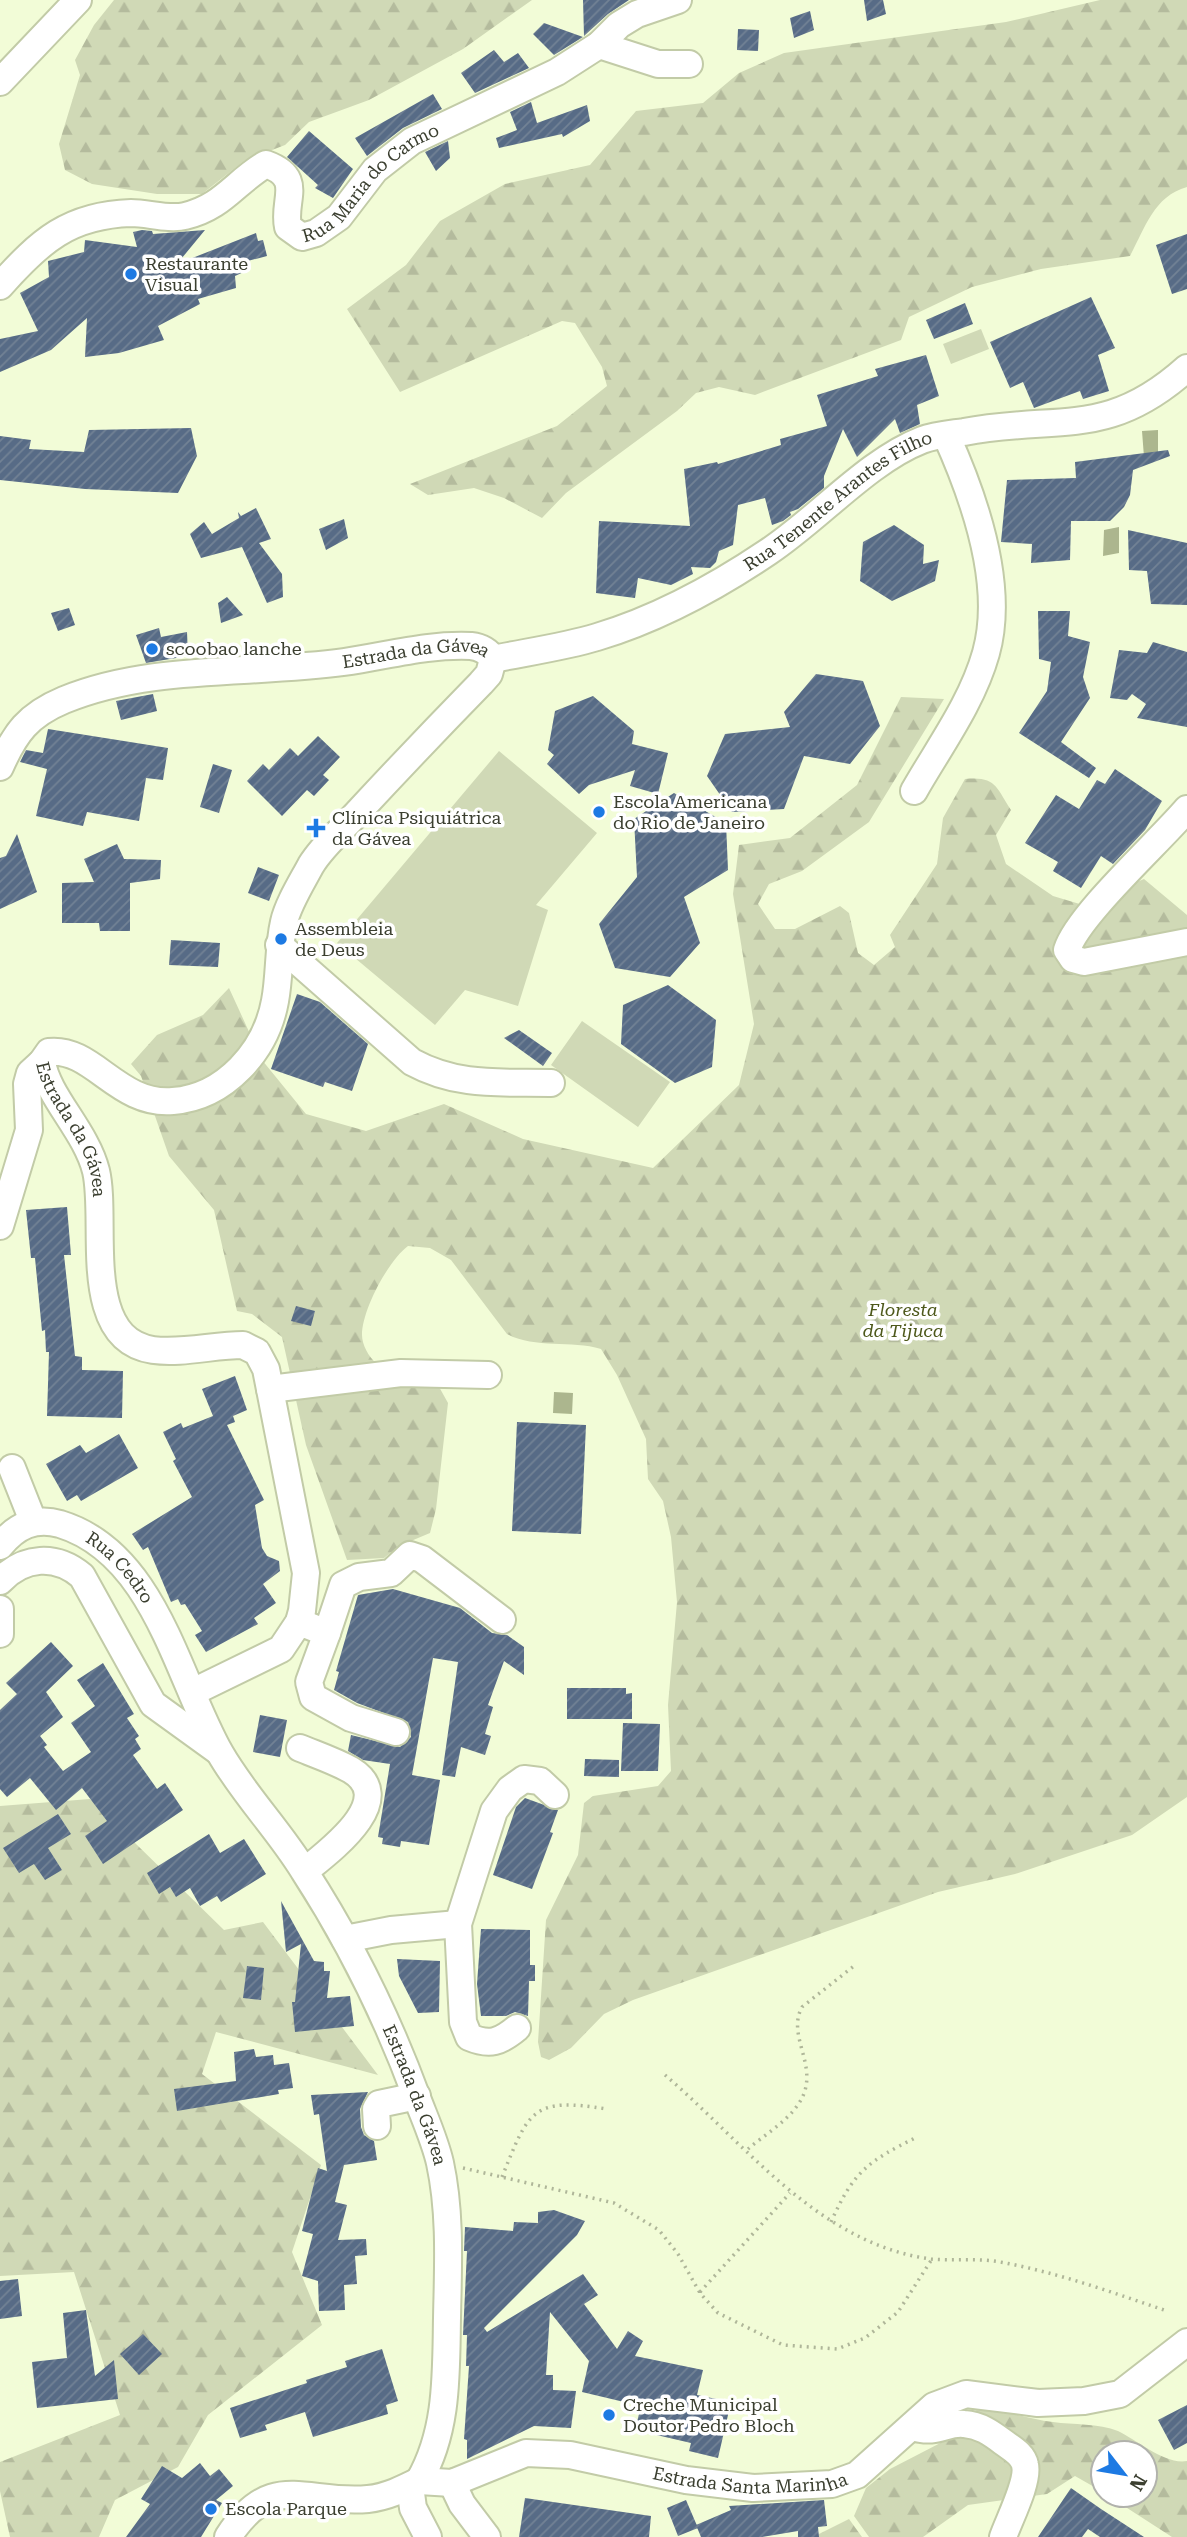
<svg xmlns="http://www.w3.org/2000/svg" width="1187" height="2537" viewBox="0 0 1187 2537" font-family="'Roboto Serif',serif">
	<style>
		.forest { fill: url(#forest-firs) }
		.park { fill: #d0d9b6 }
		.water { fill: #acb68e }
		.building { fill: url(#building-hatch) }
		.lines { fill: none; stroke-linecap: round; stroke-linejoin: round }
		.minor-casing { stroke: #c2cba7; stroke-width: 30 }
		.path { stroke: #afb699; stroke-width: 3.5; stroke-dasharray: 2 5; stroke-linecap: butt }
		.minor { stroke: #fff; stroke-width: 26 }
		.poi-dot { fill: #1d7ae3; stroke: #fff; stroke-width: 2.5 }
		.labels { text-anchor: middle; stroke-width: 7; stroke-linejoin: round; paint-order: stroke }
		.street-label { font-size: 18px; fill: #3b3f30; stroke: #fff }
		.poi-label { font-size: 18px; fill: #3b3f30; stroke: #fff; text-anchor: start }
		.park-label { font-size: 18px; font-style: italic; fill: #4e591c; stroke: #fff }
	</style>
	<defs>
		<pattern id="forest-firs" width="22" height="20" patternUnits="userSpaceOnUse" patternTransform="scale(1.75)"><rect width="22" height="20" fill="#d0d9b6"/><path d="M5 1l3.5 6h-7zM16 11l3.5 6h-7z" fill="#b4bb9d"/></pattern>
		<pattern id="building-hatch" width="6" height="6" patternUnits="userSpaceOnUse" patternTransform="scale(1.75)"><rect width="6" height="6" fill="#576b86"/><path d="M-1 1l2-2M0 6l6-6M5 7l2-2" fill="none" stroke="#728295"/></pattern>
	</defs>
	<rect width="100%" height="100%" fill="#f2fcd7"/>
	<path class="forest" d="M114,0H532L463,49L369,100L309,122L285,145L244,161L202,194H157L92,184L65,170L59,144L80,75L75,60L94,25Z
		M1100,0H1187V187C1154,196 1145,228 1130,256L1041,269L972,287L909,317L901,340L755,395L719,387L696,393L677,411L566,493L542,518L504,498L474,488L428,495L410,484L557,426L607,386L602,367L575,323L562,321L400,392L347,309L406,265L440,221L505,184L590,165L636,111L703,103L739,73L784,53L1006,22Z
		M901,697L944,699L869,822L802,871L769,884L758,904L775,929H795L840,906L849,913L858,953L874,965L895,947L890,935L937,864L943,818L965,779C996,776 996,787 1011,810L996,835L1006,864L1053,896L1083,905L1144,879L1187,915V1797L1132,1835L1015,1874L938,1892L633,2000L604,2014L571,2048L549,2060L541,2057L538,2042L546,1920L578,1855L584,1803L593,1796L658,1786L671,1771L668,1705L677,1602L671,1537L663,1501L648,1479L646,1439L617,1375L601,1349C571,1340 534,1349 507,1334L451,1260L430,1248L408,1246C388,1261 362,1310 362,1335C362,1345 369,1357 376,1363C387,1373 423,1380 438,1385L448,1403L436,1509L430,1533L399,1546L384,1558L347,1560L306,1445L282,1337L252,1314L237,1311L214,1210L169,1156L141,1076L131,1064L157,1035L203,1015L229,988L262,1060L306,1114L366,1131L444,1104L523,1139L653,1168L739,1085L754,1024L733,894L739,845L790,838L857,785Z
		M90,1799L224,1930L263,1922L378,2075L216,2032L202,2074L321,2165L292,2252L322,2325L208,2415L178,2467L115,2500L99,2537H10L0,2491V2462L120,2415L74,2272L0,2276V1806Z
		M979,2409C1004,2409 1028,2419 1053,2422C1073,2425 1099,2423 1118,2431C1137,2440 1165,2465 1187,2461V2537H1172L1107,2495H1145V2453H1103V2492L1075,2476L1047,2494L968,2505L923,2537H869L854,2516L866,2488L890,2469L950,2438L965,2416Z
		M849,2519L862,2537H813Z"/>
	<path class="park" d="M981,329L989,349L951,364L943,344Z
		M499,751L597,833L536,905L548,910L518,1006L465,990L435,1025L337,943Z
		M582,1021L670,1082L638,1127L551,1065Z"/>
	<path class="water" d="M1158,430V458L1144,457L1142,431Z
		M1119,527V553L1103,556L1104,530Z
		M554,1392L573,1393L572,1414L553,1413Z"/>
	<path class="building" d="M583,0H629L608,14L584,36Z
		M864,0H883L886,14L867,21Z
		M810,11L814,30L794,38L790,18Z
		M544,23L583,37L554,55L533,34Z
		M738,29L759,30L758,51L737,50Z
		M494,50L504,62L518,53L529,68L475,93L461,73Z
		M433,94L442,109L403,128L367,156L355,138Z
		M531,102L537,123L587,105L590,121L563,137L562,134L499,148L496,138L517,130L510,112Z
		M309,131L353,169L333,198L315,188L318,185L287,157Z
		M448,141L450,158L436,171L425,152Z
		M142,230L152,231L153,234L205,230L177,264L256,233L258,241L263,240L267,256L244,262L246,271L235,276L236,288L198,299L200,304L158,326L164,340L119,353L85,357L87,318L51,350L0,372V339L38,331L20,293L49,277L48,261L84,252L85,240L137,247L133,232Z
		M1187,234V289L1172,294L1156,245Z
		M1091,297L1115,348L1098,355L1109,391L1083,399L1080,391L1034,408L1023,382L1010,388L990,342Z
		M965,303L973,324L934,339L926,320Z
		M926,355L939,396L917,405L920,424L900,433L895,419L857,457L843,429L824,476V488L798,509L790,512L791,515L783,521L772,525L765,498L738,505L733,545L719,551L716,562L710,568L691,567L693,574L671,585L638,578L635,598L596,593L599,521L690,526L684,469L717,462L718,464L781,445L780,439L827,426L817,395L878,376L875,369Z
		M191,428L197,456L178,493L85,489L0,480V436L31,440L29,449L84,452L89,430Z
		M1168,450L1170,456L1133,470L1130,495L1124,507L1110,521H1071L1070,560L1031,563L1032,544L1001,542L1007,480L1076,478L1075,462Z
		M256,508L271,539L259,543L282,574L283,597L267,603L242,547L201,558L190,534L204,522L212,534L239,518L238,512L241,516Z
		M344,519L348,538L326,550L319,529Z
		M894,525L924,545L923,564L939,560L935,581L892,601L860,581L863,542Z
		M1128,530L1187,543V605L1151,604L1147,571L1129,570Z
		M227,597L243,615L221,623L218,603Z
		M69,608L75,625L58,631L51,613Z
		M1038,611H1070L1068,636L1090,642L1083,677L1090,698L1061,742L1096,768L1089,778L1019,733L1047,691L1051,662L1039,659Z
		M159,628L161,637L187,632L188,656L146,663L136,635Z
		M1153,642L1187,652V727L1137,718L1146,704L1132,694L1127,700L1110,698L1119,650L1147,653Z
		M816,674L863,681L880,726L850,764L804,756L784,809L732,812L707,776L725,734L790,727L784,712Z
		M153,694L157,711L121,720L116,701Z
		M593,696L634,731L632,744L668,753L658,794L630,786L635,770L589,785L579,794L547,764L554,755L548,750L555,711Z
		M48,729L168,748L163,780L146,778L139,821L87,812L83,826L36,816L47,769L20,762L26,750L43,753Z
		M318,736L340,757L323,775L329,780L314,796L307,790L282,816L247,781L263,764L269,770L290,748L298,756Z
		M213,764L232,770L219,813L200,807Z
		M1115,769L1162,801L1145,830L1113,864L1101,856L1081,888L1053,871L1058,862L1025,843L1056,795L1079,809L1097,780L1105,784Z
		M674,793L726,823L728,870L684,897L700,943L670,977L615,968L599,924L637,877L634,819Z
		M17,834L37,892L0,909V858L6,856Z
		M117,844L124,859L161,860L160,879L130,883V931H100L99,923H62V883L94,882L84,859Z
		M258,867L279,875L269,901L248,893Z
		M171,940L220,943L218,967L169,965Z
		M668,985L716,1020L712,1067L675,1083L621,1044L623,1005Z
		M297,994L320,1002L368,1044L352,1091L325,1082L323,1087L271,1069Z
		M519,1030L552,1053L543,1066L504,1038Z
		M67,1207L71,1255H64L75,1356L82,1357V1370L123,1371L122,1418L47,1416L49,1352H46L45,1330L42,1331L35,1258H31L26,1210Z
		M296,1306L315,1311L311,1326L291,1321Z
		M235,1376L247,1410L233,1416L235,1422L227,1425L264,1500L255,1505L262,1548L267,1556L279,1561L280,1571L263,1584L276,1603L254,1618L258,1624L206,1652L195,1635L202,1631L185,1604L181,1605L178,1599L171,1602L148,1547L143,1550L132,1534L192,1497L173,1461L176,1459L163,1432L181,1423L183,1428L213,1416L202,1389Z
		M517,1422L586,1425L581,1534L512,1531Z
		M119,1434L138,1468L81,1501L77,1495L67,1501L46,1464L80,1445L86,1453Z
		M393,1589L460,1608L492,1633L507,1635L524,1647V1675L504,1661L488,1705L493,1707L485,1734L491,1736L485,1755L461,1747L455,1777L442,1775L458,1662L433,1658L412,1775L440,1780L429,1845L401,1841L400,1847L382,1844L383,1838L378,1837L390,1764L363,1760L348,1751L351,1735L400,1747L411,1737L408,1722L357,1703L334,1690L339,1672L336,1671L358,1595Z
		M51,1642L73,1666L46,1692L63,1717L40,1736L47,1745L44,1747L63,1771L91,1752L71,1723L95,1706L77,1680L103,1663L134,1714L127,1718L139,1736L135,1739L141,1749L133,1755L157,1789L165,1783L183,1810L103,1864L85,1836L107,1821L82,1788L56,1810L30,1778L7,1797L0,1789V1710L17,1694L6,1683Z
		M567,1688H626V1694L632,1693V1719H567Z
		M260,1715L287,1720L280,1757L253,1752Z
		M623,1723L660,1724L658,1771H621Z
		M585,1759L619,1760V1777L584,1776Z
		M525,1798L558,1810L550,1832L553,1833L532,1889L493,1875L516,1807Z
		M58,1814L71,1834L48,1848L62,1870L45,1880L34,1864L19,1873L3,1848Z
		M209,1834L220,1853L244,1839L266,1874L221,1902L217,1896L200,1906L190,1888L176,1897L170,1887L159,1894L147,1873Z
		M281,1901L314,1961L324,1962V1971H330L327,1998L350,1996L354,2026L295,2032L292,2002H295L301,1944L286,1952Z
		M481,1929L530,1930V1965H535V1981H529L528,2016L515,2012L506,2016H481L477,1984Z
		M397,1959L440,1961L439,2012L418,2013L399,1976Z
		M247,1966L264,1968L261,2000L243,1998Z
		M254,2049L256,2057L273,2055L274,2065L289,2063L293,2088L278,2090L279,2094L177,2111L174,2089L236,2081L234,2052Z
		M368,2092L360,2109L361,2127L364,2135L374,2141L377,2160L344,2165L335,2202L347,2205L338,2240L366,2239L367,2255L355,2256L357,2284L344,2285L345,2310L319,2311L318,2281L302,2276L313,2234L302,2231L318,2168L327,2171L319,2114L314,2115L311,2095Z
		M554,2210L585,2221L577,2235L484,2328L487,2332L583,2274L598,2295L584,2304L617,2349L628,2331L643,2341L635,2356L703,2370L697,2395L731,2402L718,2458L689,2451L691,2443L635,2430L641,2406L582,2392L589,2361L550,2312L546,2375H553V2390L576,2391L571,2428L534,2426L467,2459V2440L464,2439L469,2366H466L467,2335H463L467,2251H464L465,2227L513,2231L514,2222L538,2223V2212Z
		M18,2279L22,2316L0,2319V2281Z
		M86,2310L95,2376L114,2360L118,2399L37,2408L32,2362L67,2358L63,2313Z
		M143,2334L162,2354L139,2375L120,2354Z
		M382,2349L398,2401L386,2405L388,2414L313,2437L305,2412L265,2425L267,2430L240,2438L230,2408L307,2383L306,2380L347,2367L345,2361Z
		M1187,2405V2443L1174,2450L1158,2420Z
		M200,2463L210,2476L219,2469L233,2486L216,2500L222,2503L201,2537H126L150,2504L141,2499L162,2466L182,2478Z
		M1071,2488L1101,2509L1144,2537H1100L1088,2529L1082,2537H1038Z
		M525,2498L651,2516L649,2537H519Z
		M686,2500L698,2528L678,2536L667,2508Z
		M824,2500L827,2526L818,2527L819,2537H798V2531L762,2537H701L696,2525L731,2510L729,2506Z"/>
	<g class="lines">
		<defs>
			<g id="minor">
				<path d="M599,45L658,64H689"/>
				<path d="M0,82L78,0"/>
				<path id="s1" d="M0,286C40,241 69,215 131,213C148,213 169,220 185,216C223,207 235,182 266,164C305,178 282,200 288,227L302,237L316,233L339,217L375,170L412,141L557,72L599,45L619,25L637,14L678,0"/>
				<path id="s2" d="M493,659C527,652 564,647 597,637C657,619 716,587 768,552C818,519 868,461 922,440C935,435 950,434 964,432C1059,414 1107,440 1187,368"/>
				<path id="s3" d="M0,767C15,733 28,715 64,700C152,664 251,675 344,662C387,656 427,644 471,646C480,647 488,651 493,659L489,674L481,683C440,725 400,767 360,810C345,827 323,845 311,865C302,882 288,904 284,922C278,948 280,975 275,1001C266,1051 225,1097 173,1101C118,1106 93,1047 49,1052L42,1062C47,1096 86,1131 96,1171C108,1221 79,1339 153,1350C182,1354 214,1345 243,1345L257,1352L266,1369L306,1573L302,1611L299,1622L281,1649L193,1692"/>
				<path d="M914,791C939,747 972,703 986,653C1005,585 974,497 946,435"/>
				<path d="M1187,809C1160,841 1077,916 1067,950L1073,959L1084,962L1187,942"/>
				<path d="M279,945L412,1062C458,1087 500,1082 551,1083"/>
				<path d="M0,1226L29,1130L27,1084L30,1073L42,1062"/>
				<path d="M270,1389L401,1373L488,1375"/>
				<path d="M12,1468L33,1521"/>
				<path id="s4" d="M0,1546C16,1526 35,1517 60,1524C155,1553 177,1677 220,1753C244,1795 279,1830 304,1871C350,1942 388,2019 417,2098C425,2119 435,2141 440,2163C451,2214 448,2267 447,2318C446,2374 448,2431 419,2481"/>
				<path d="M0,1581C24,1556 56,1554 82,1576L153,1704L218,1751"/>
				<path d="M0,1609V1634"/>
				<path d="M299,1622L327,1633L343,1585L359,1577L391,1573L410,1555L422,1559L502,1620"/>
				<path d="M327,1633L309,1682L313,1697L351,1718L396,1732"/>
				<path d="M300,1748C317,1755 335,1761 351,1770C400,1800 328,1852 305,1871"/>
				<path d="M345,1939L391,1930L458,1924"/>
				<path d="M517,2028C500,2042 490,2046 469,2037L463,2022L458,1924L494,1811L510,1789L524,1779L540,1781L555,1795"/>
				<path d="M377,2126L376,2109L379,2104L417,2096"/>
				<path d="M911,2427C940,2435 944,2422 964,2424C980,2425 991,2433 1003,2442C1011,2448 1023,2454 1025,2465C1029,2481 1009,2520 1003,2537"/>
				<path id="s5" d="M419,2481L452,2483L526,2453L570,2455L686,2480L753,2488L832,2484L857,2475L934,2406L966,2394L1038,2403L1084,2401L1120,2394L1187,2342"/>
				<path d="M452,2483L462,2504L487,2537"/>
				<path d="M410,2486L413,2508L428,2537"/>
				<path d="M228,2537C272,2469 305,2505 368,2499C387,2497 403,2489 419,2481"/>
			</g>
		</defs>
		<use href="#minor" class="minor-casing"/>
		<path class="path" d="M665,2075C728,2129 786,2201 860,2237C882,2248 907,2256 931,2259C954,2261 978,2258 1000,2262C1056,2272 1111,2292 1164,2310
			M748,2149C763,2136 786,2122 797,2106C824,2070 785,2038 802,2007L854,1966
			M463,2168L614,2203L659,2230L678,2254L700,2293L718,2313L783,2345L837,2349L865,2338L898,2312L932,2259
			M502,2177C529,2110 532,2097 607,2109
			M831,2222C854,2171 867,2162 917,2137
			M700,2292L790,2193"/>
		<use href="#minor" class="minor"/>
	</g>
	<g class="poi-dot">
		<circle cx="131" cy="274" r="7"/>
		<circle cx="152" cy="649" r="7"/>
		<circle cx="599" cy="812" r="7"/>
		<path d="M312.5 817.5h7v7h7v7h-7v7h-7v-7h-7v-7h7z"/>
		<circle cx="281" cy="939" r="7"/>
		<circle cx="609" cy="2415" r="7"/>
		<circle cx="211" cy="2509" r="7"/>
	</g>
	<g class="labels">
		<g class="street-label">
			<text dy="6" stroke="none"><textPath href="#s1" startOffset="488">Rua Maria do Carmo</textPath></text>
			<text dy="6" stroke="none"><textPath href="#s2" startOffset="385">Rua Tenente Arantes Filho</textPath></text>
			<text dy="6" stroke="none"><textPath href="#s3" startOffset="452">Estrada da Gávea</textPath></text>
			<text dy="6" stroke="none"><textPath href="#s3" startOffset="1330">Estrada da Gávea</textPath></text>
			<text dy="6" stroke="none"><textPath href="#s4" startOffset="144">Rua Cedro</textPath></text>
			<text dy="6" stroke="none"><textPath href="#s4" startOffset="752">Estrada da Gávea</textPath></text>
			<text dy="6" stroke="none"><textPath href="#s5" startOffset="340">Estrada Santa Marinha</textPath></text>
		</g>
		<g class="poi-label">
			<text x="145" y="270">Restaurante<tspan x="145" dy="21">Visual</tspan></text>
			<text x="166" y="655">scoobao lanche</text>
			<text x="613" y="808">Escola Americana<tspan x="613" dy="21">do Rio de Janeiro</tspan></text>
			<text x="332" y="824">Clínica Psiquiátrica<tspan x="332" dy="21">da Gávea</tspan></text>
			<text x="295" y="935">Assembleia<tspan x="295" dy="21">de Deus</tspan></text>
			<text x="623" y="2411">Creche Municipal<tspan x="623" dy="21">Doutor Pedro Bloch</tspan></text>
			<text x="225" y="2515">Escola Parque</text>
		</g>
		<g class="park-label">
			<text x="903" y="1316">Floresta<tspan x="903" dy="21">da Tijuca</tspan></text>
		</g>
	</g>
	<g transform="translate(1124 2474) rotate(121)"><circle r="33" fill="#ffffff" stroke="#b1b2ac" stroke-width="2"/>
	<path d="M0-5L12 26L0 18L-12 26Z" fill="#1d7ae3"/>
	<text y="-10" font-size="19" font-weight="bold" text-anchor="middle" fill="#3b3f30">N</text>
	</g>
</svg>
